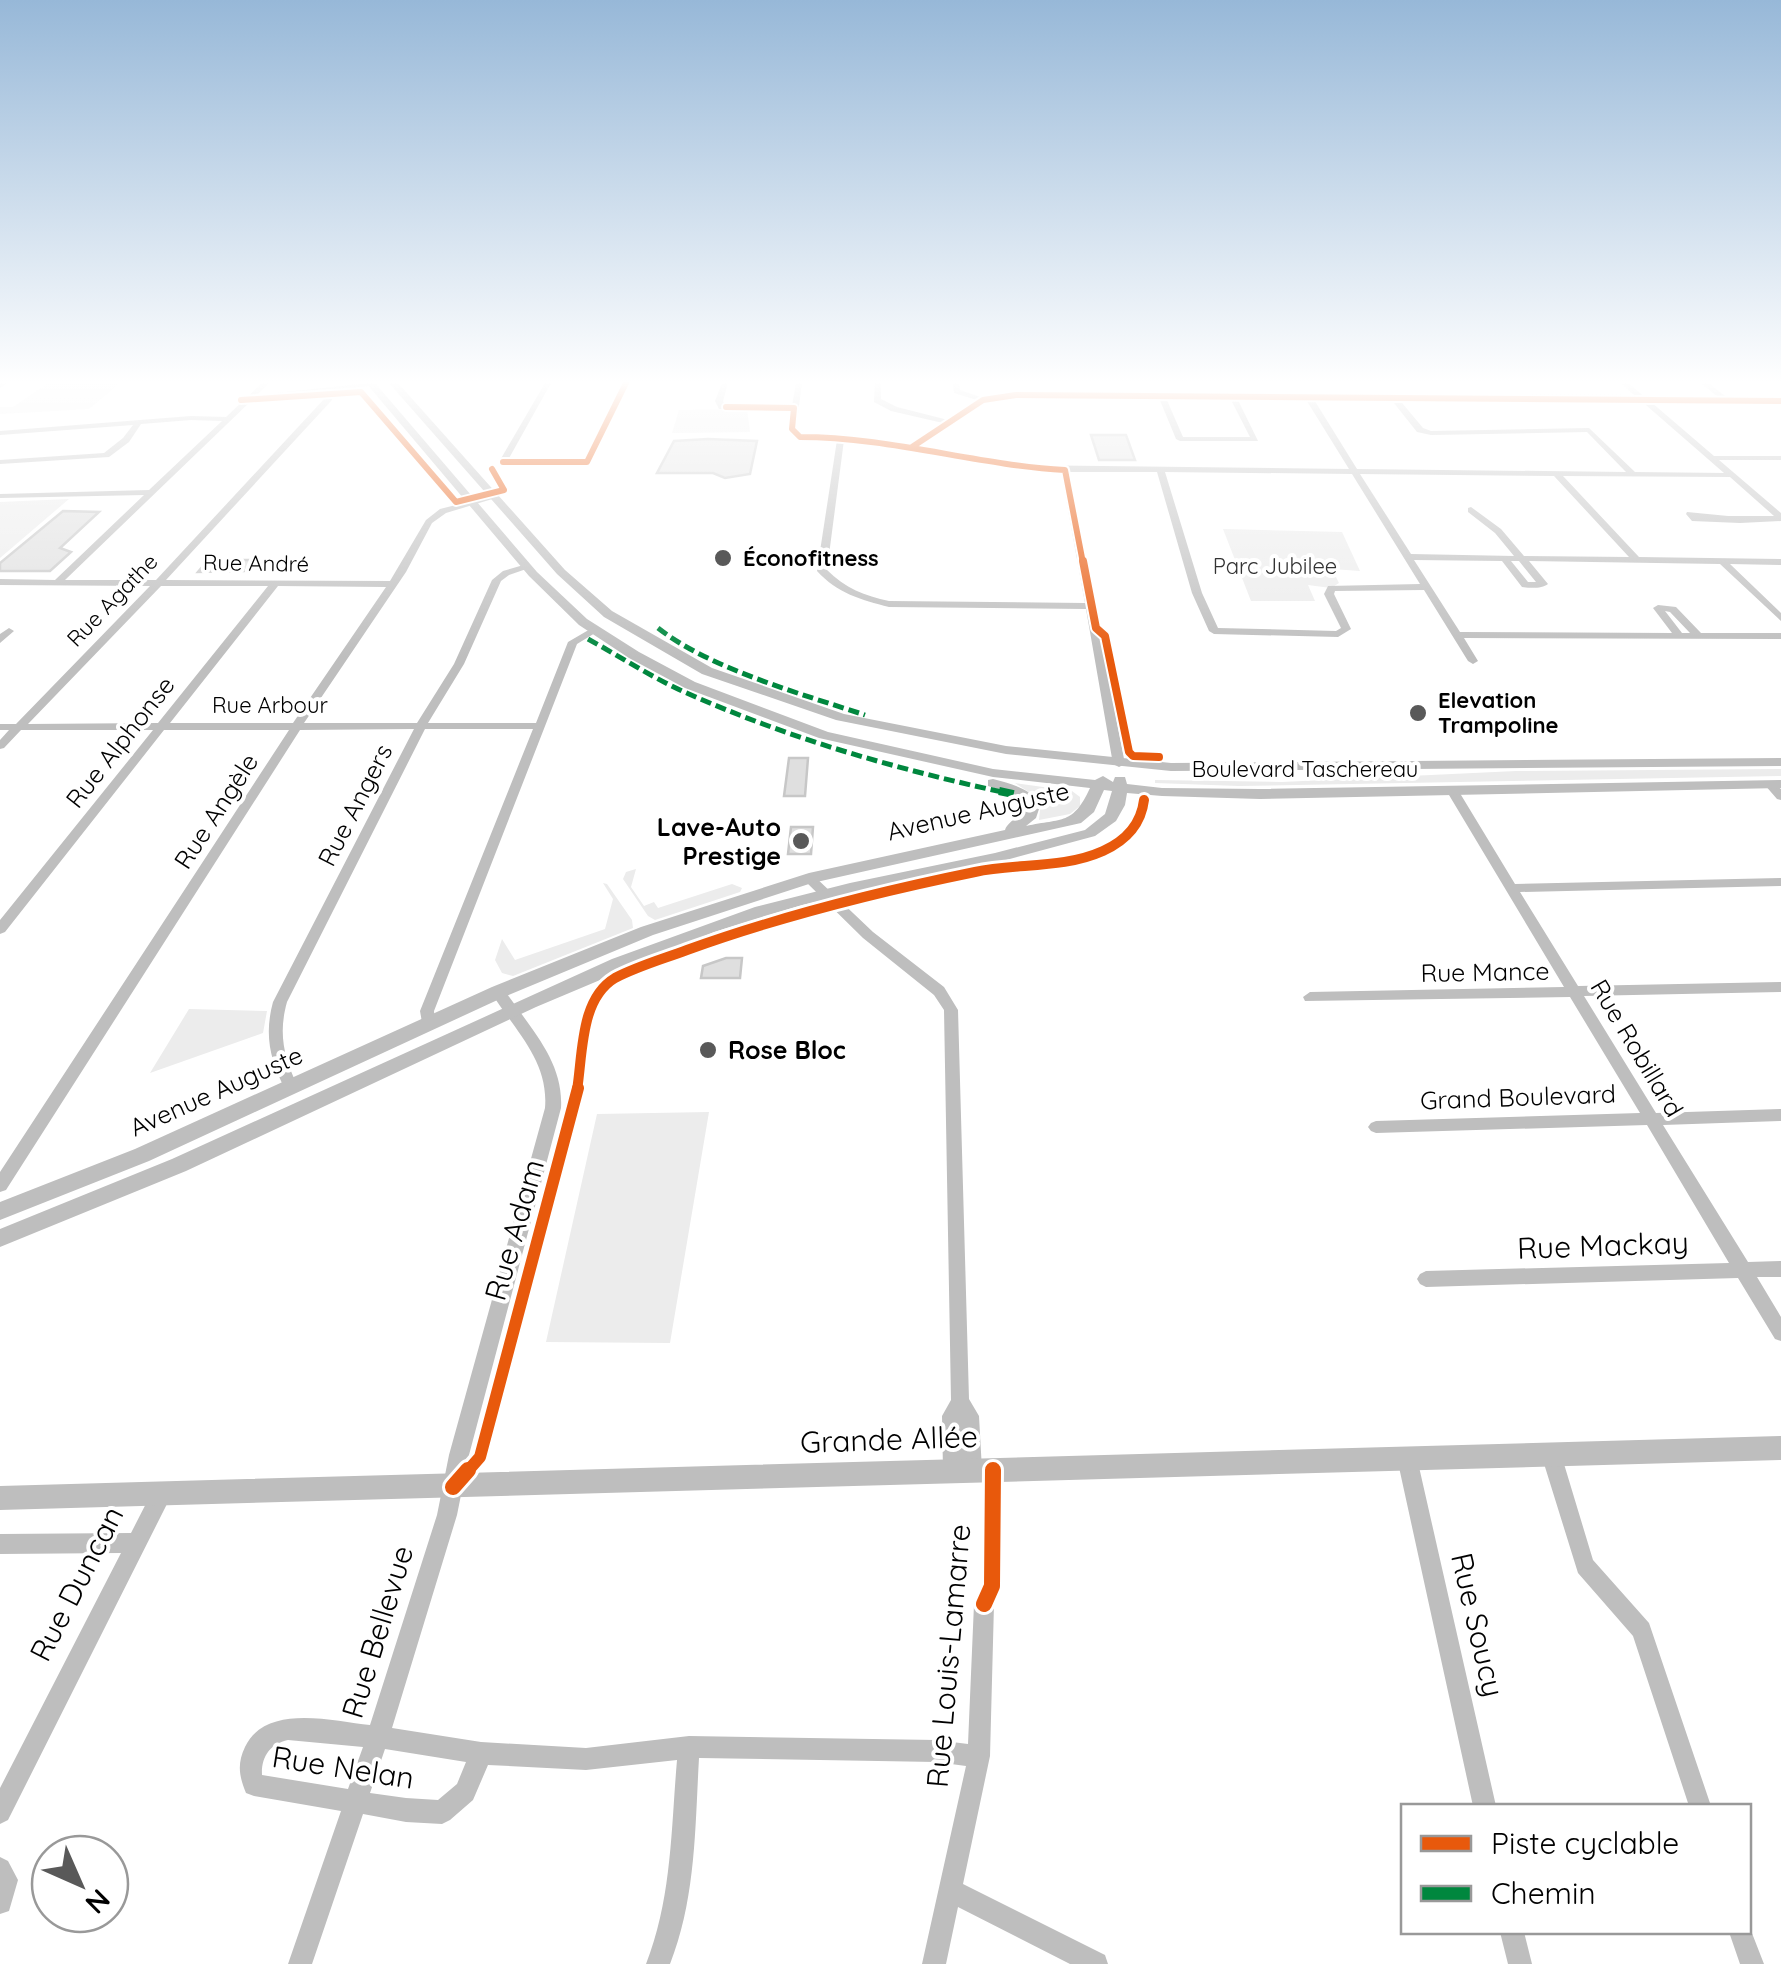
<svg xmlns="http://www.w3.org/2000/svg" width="1781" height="1964" viewBox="0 0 1781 1964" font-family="Quicksand,sans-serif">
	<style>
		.green { fill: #ececec }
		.building { fill: #dfdfdf; stroke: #c7c7c7; stroke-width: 2.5 }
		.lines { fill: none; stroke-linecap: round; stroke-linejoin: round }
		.minor { fill: #bebebe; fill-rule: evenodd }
		.major { fill: #bebebe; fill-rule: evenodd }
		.quiet-far1 { stroke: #00873e; stroke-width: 5; stroke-dasharray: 11 5; stroke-linecap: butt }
		.quiet { stroke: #00873e; stroke-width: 8; stroke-dasharray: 15 8; stroke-linecap: butt }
		.cycleway-far4-casing { stroke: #fff; stroke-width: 10 }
		.cycleway-far3-casing { stroke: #fff; stroke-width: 12 }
		.cycleway-far2-casing { stroke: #fff; stroke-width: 16 }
		.cycleway-far1-casing { stroke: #fff; stroke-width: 19 }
		.cycleway-casing { stroke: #fff; stroke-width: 22 }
		.cycleway-far4 { stroke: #e8590c; stroke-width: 6 }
		.cycleway-far3 { stroke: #e8590c; stroke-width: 8 }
		.cycleway-far2 { stroke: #e8590c; stroke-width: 10 }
		.cycleway-far1 { stroke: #e8590c; stroke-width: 12 }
		.cycleway { stroke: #e8590c; stroke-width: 16 }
		.poi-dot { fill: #595959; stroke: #fff; stroke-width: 4 }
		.labels { text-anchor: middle; stroke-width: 8; stroke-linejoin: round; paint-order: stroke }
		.far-poi-label { font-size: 22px; font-weight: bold; fill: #000; stroke: #fff; text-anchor: start }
		.far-street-label { font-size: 22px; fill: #000; stroke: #fff }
		.far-park-label { font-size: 22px; fill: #333; stroke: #fff }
		.street-label { font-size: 25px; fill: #000; stroke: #fff }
		.poi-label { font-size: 25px; font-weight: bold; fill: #000; stroke: #fff; text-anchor: end }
		.near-street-label { font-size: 30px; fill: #000; stroke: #fff }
	</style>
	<rect width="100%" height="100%" fill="#fff"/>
	<path class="green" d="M48,383H120L89,409L0,414V407H13Z
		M747,409L750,432L672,433L679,410Z
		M69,499L0,558V502Z
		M1223,529L1342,532L1360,571L1332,569L1339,583L1331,588L1308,585L1315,601H1251Z
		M1781,769V776L1239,786L1155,783V780L1282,782L1516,771Z
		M1015,783L1072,791L1080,797V806L1070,814L1039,820L1041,800Z
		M636,869L631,887L644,906L654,902L658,908L732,884L742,888L740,892L655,920L648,916L623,879L626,872Z
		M603,883L607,884L632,920L633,928L513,976L502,973L495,960L502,939L515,960L605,929L613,899Z
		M189,1009L267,1011L263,1033L150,1073Z
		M709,1112L670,1343L546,1342L597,1114Z"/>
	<path class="building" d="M1091,435H1126L1135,460H1099Z
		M708,439L757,441L750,474L725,478L713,473H657L674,441Z
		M63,511L99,512L60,548L71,552L50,571H0V563Z
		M208,560H254L244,571L198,572Z
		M789,758H808L805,796H784Z
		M791,827H813L811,854H788Z
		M726,958H742L740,978H701L703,966Z"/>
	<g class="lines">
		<path class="minor" d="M0,383H8L0,388Z
			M262,383H269L257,395L370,383L375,385L333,391L332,400L166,580L390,581L426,520L440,509L495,495L499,497L446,513L432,523L406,572L304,723H417L454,664L492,580L503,571L527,564L532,567L509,575L501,581L464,664L428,723H536L568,642L592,628L600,630L577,644L434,1011L435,1024L433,1028H423L420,1011L533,729H425L287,1002C278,1034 284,1058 298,1087L296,1091H286C270,1061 264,1035 273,1002L414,729L300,730L6,1190L0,1192V1172L289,730H164L5,932L0,934V920L153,730H21L4,748L0,749V740L9,730H0V724H16L150,586L0,585V579L55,580L144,495L0,498V494L149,490L222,421L191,420L141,424L129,442L109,457L0,464V460L104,453L123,438L133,425L0,435V431L191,416L226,417ZM326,392L325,398L156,580H65L252,400ZM161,586H268L158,723L28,724ZM278,586L386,587L293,723H170Z
			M545,383H551L508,460H584L623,383H629L590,464H503L499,462Z
			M722,383H728L723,401L725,405L792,406L796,383H802L796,429L802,435L841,434L910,445L943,423L891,411L874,402L875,383H881V399L897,407L948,420L977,400L954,393L953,383H959L960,390L983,398L1016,393L1634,395L1621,383H1628L1646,398H1719L1701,383H1708L1728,398L1781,399V403L1651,402L1714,456H1781V460H1719L1781,513V521L1740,523L1692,521L1686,514L1687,512L1728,516H1774L1730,477L1563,476L1639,557L1781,559V565L1730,564L1781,613V621L1720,564L1529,561L1548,584C1542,589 1529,588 1522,587L1502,561L1414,560L1460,632L1672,633L1653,608L1658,605L1676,607L1701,633H1781V639L1464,638L1478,661L1473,664L1468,661L1424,590L1335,591L1334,594L1351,629L1338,637L1214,634L1209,631L1192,593L1157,472H1069L1094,604L1097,606L1095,608L1125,764L1119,767L1113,764L1086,609L889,607C861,600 837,593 817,571L837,440L797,439L788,429L791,410L719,409L715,401ZM1016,397L1159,398L1176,439L1180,441H1258L1237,398H1305L1349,469L1015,465L918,447L985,402ZM1166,398H1230L1250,437H1183ZM1313,398H1390L1417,432L1431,435L1587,432L1626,472L1357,469ZM1398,398L1639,399L1724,473L1635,472L1589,428L1431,431L1423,428ZM844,440H859L1015,469L1061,471L1085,603L889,601C865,596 845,588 827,570ZM1165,472L1352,474L1420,584L1328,586L1324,594L1341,628L1336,631L1218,628L1202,593ZM1360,474L1554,476L1629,557L1524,556L1501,529L1471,507L1468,508V512L1495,533L1514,556L1411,554ZM1511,561H1519L1536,582H1528ZM1665,611L1670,612L1690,633H1682Z
			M9,628L14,631L0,643V634Z
			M1770,781L1781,789V800L1777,799L1764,784Z
			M1452,786L1458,790L1515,884L1781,878V886L1520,892L1578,986L1781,982V992L1584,996L1656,1113L1781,1109V1121L1663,1125L1748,1262L1781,1261V1277H1757L1781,1317V1341L1775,1339L1738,1278L1426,1287L1420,1284L1417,1279L1420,1274L1426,1271L1729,1263L1647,1125L1376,1133L1371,1131L1368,1127L1371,1123L1376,1121L1640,1113L1570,997L1305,1001L1303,997L1310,992L1564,987L1446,790Z
			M809,874L813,875L873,932L944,987L958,1010L969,1399L979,1416L982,1470L979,1477L972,1480L965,1477L963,1471L960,1478L953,1481L946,1478L943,1471L942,1416L951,1400L944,1010L934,995L863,938L805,881L803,878L805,875Z
			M498,987L503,988C528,1026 564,1060 561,1108L469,1455L457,1515L392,1728L481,1742L586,1748L689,1736L936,1740L968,1744L974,1604L977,1597L984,1594L991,1597L994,1604L990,1756L963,1884L1105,1955L1108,1964H1070L958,1907L946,1964H922L966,1766L936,1762L699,1758C695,1828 696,1898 670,1964H646C672,1898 671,1829 677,1760L586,1770L488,1765L473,1800L450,1820L442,1824L406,1822L363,1814L312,1964H288L341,1811L254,1796L246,1793C239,1776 237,1764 245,1747C266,1703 332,1721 370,1725L437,1515L449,1455L545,1108C549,1060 514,1030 491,992ZM288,1740L363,1747L348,1789L262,1775C261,1757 270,1744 288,1740ZM385,1749L466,1762L457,1784L438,1800L406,1798L370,1793Z
			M1551,1444L1558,1447L1561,1454L1593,1560L1649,1623L1711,1806H1689L1633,1636L1578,1573L1541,1454L1544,1447Z
			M1407,1448L1414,1451L1417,1458L1496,1806H1473L1397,1458L1400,1451Z
			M161,1485L168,1488L171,1495L168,1502L8,1820L0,1824V1788L121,1553L0,1554V1534L131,1533L154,1488Z
			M0,1857L8,1861L18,1880L9,1911L0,1914Z
			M1748,1923L1764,1964H1740L1729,1932H1748Z
			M1500,1932H1524L1532,1964H1508Z"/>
		<path class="major" d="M366,383H375L537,572L587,619L639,652L695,682L828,732L993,769L1095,780L1103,776L1113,782L1115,777H1125L1127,784L1162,788L1260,789L1781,780V788L1260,799L1162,796L1127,793L1125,805L1116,821L1095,836L995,863L802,905L714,932L536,1007L186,1171L0,1247V1229L172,1159L612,959L755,907L850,883L995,853L1085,830L1105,814L1112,791L1104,790L1094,812L1081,823L812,883L653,935L504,997L149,1161L0,1220V1202L135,1149L492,987L641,927L809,873L1005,830C1008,820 1023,817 1026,804L1016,795L988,786V780L993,779C1012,784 1028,788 1041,803L1036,818L1026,826C1063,818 1073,825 1090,788L993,777L819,738L685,688L629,658L579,625L529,576Z
			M389,383H398L565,570L612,611L712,668L844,714L1006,746L1171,763L1781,758V766L1171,771L1006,754L836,720L702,674L604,617L557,574Z
			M1781,1436V1460L0,1510V1486Z"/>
		<path class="quiet-far1" d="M658,628C710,669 802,694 865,715
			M588,639C621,657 654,679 689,694C793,740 900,770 1011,794"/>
		<path class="quiet" d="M999,791L1018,795"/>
		<defs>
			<path id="cycleway-far4" d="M241,400L361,392L456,502L504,490L492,469
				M726,407L794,408L792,429L800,437C890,437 976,465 1065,470L1083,563
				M912,447L983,400L1016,395L1781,401
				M503,462H587L626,383"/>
			<path id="cycleway-far3" d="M1083,561L1096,628L1105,636L1129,752L1133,756L1159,757"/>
			<path id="cycleway-far2" d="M577,1090C583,1053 580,999 615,978C638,966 663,959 687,950C781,916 877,892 975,872C1017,863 1063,869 1103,851C1125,841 1141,825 1144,800"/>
			<path id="cycleway-far1" d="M466,1473L480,1457L578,1088"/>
			<path id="cycleway" d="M453,1487L468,1470
				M984,1604L992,1586L993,1470"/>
		</defs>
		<use href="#cycleway-far4" class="cycleway-far4-casing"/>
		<use href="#cycleway-far3" class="cycleway-far3-casing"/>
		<use href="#cycleway-far2" class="cycleway-far2-casing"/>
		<use href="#cycleway-far1" class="cycleway-far1-casing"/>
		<use href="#cycleway" class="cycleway-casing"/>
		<use href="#cycleway-far4" class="cycleway-far4"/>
		<use href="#cycleway-far3" class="cycleway-far3"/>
		<use href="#cycleway-far2" class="cycleway-far2"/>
		<use href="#cycleway-far1" class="cycleway-far1"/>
		<use href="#cycleway" class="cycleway"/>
	</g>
	<linearGradient id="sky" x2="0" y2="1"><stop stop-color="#97b8d8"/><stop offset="0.58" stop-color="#fff"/><stop offset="1" stop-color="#fff" stop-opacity="0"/></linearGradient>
	<rect width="1781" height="658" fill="url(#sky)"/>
	<g class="poi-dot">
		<circle cx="723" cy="558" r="10"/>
		<circle cx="1418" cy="713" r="10"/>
		<circle cx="801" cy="841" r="10"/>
		<circle cx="708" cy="1050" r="10"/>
	</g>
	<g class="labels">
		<g class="far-poi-label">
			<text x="743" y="566">Éconofitness</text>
			<text x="1438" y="708">Elevation<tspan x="1438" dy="25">Trampoline</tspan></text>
		</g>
		<g class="far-street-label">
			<text transform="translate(256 563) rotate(1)" y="8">Rue André</text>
			<text transform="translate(112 600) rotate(-46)" y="8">Rue Agathe</text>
			<text x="270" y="713">Rue Arbour</text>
			<text x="1305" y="777">Boulevard Taschereau</text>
		</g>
		<g class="far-park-label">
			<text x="1275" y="574">Parc Jubilee</text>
		</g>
		<g class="street-label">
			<text transform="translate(120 742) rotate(-52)" y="9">Rue Alphonse</text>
			<text transform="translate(355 805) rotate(-63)" y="9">Rue Angers</text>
			<text transform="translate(216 811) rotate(-57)" y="9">Rue Angèle</text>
			<text transform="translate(978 811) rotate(-13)" y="9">Avenue Auguste</text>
			<text transform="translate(1485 972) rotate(-1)" y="9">Rue Mance</text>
			<text transform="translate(1637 1048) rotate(59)" y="9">Rue Robillard</text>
			<text transform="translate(216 1091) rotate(-24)" y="9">Avenue Auguste</text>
			<text transform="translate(1518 1097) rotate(-2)" y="9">Grand Boulevard</text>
		</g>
		<g class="poi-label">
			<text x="781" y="836">Lave-Auto<tspan x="781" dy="29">Prestige</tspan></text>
			<text x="728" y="1059" text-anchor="start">Rose Bloc</text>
		</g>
		<g class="near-street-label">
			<text transform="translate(515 1230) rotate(-74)" y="10">Rue Adam</text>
			<text transform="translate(1603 1246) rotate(-2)" y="10">Rue Mackay</text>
			<text transform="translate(889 1440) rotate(-2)" y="10">Grande Allée</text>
			<text transform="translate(77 1584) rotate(-63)" y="10">Rue Duncan</text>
			<text transform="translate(1477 1625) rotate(77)" y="10">Rue Soucy</text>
			<text transform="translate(378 1632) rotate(-73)" y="10">Rue Bellevue</text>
			<text transform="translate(949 1656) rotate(-85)" y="10">Rue Louis-Lamarre</text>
			<text transform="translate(343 1768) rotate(9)" y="10">Rue Nelan</text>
		</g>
	</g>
	<rect x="1401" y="1804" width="350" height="130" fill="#ffffff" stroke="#999999" stroke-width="2.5"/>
	<rect x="1421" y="1836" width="50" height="15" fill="#e8590c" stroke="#999999" stroke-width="2.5"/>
	<text x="1491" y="1854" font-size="30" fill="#000000">Piste cyclable</text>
	<rect x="1421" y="1886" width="50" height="15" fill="#00873e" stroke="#999999" stroke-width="2.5"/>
	<text x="1491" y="1904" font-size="30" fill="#000000">Chemin</text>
	<g transform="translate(80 1884) rotate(135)"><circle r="48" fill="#ffffff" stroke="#999999" stroke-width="2.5"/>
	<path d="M0-8L18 38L0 25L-18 38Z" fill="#595959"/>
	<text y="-15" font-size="28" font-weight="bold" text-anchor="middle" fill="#000000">N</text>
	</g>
</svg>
